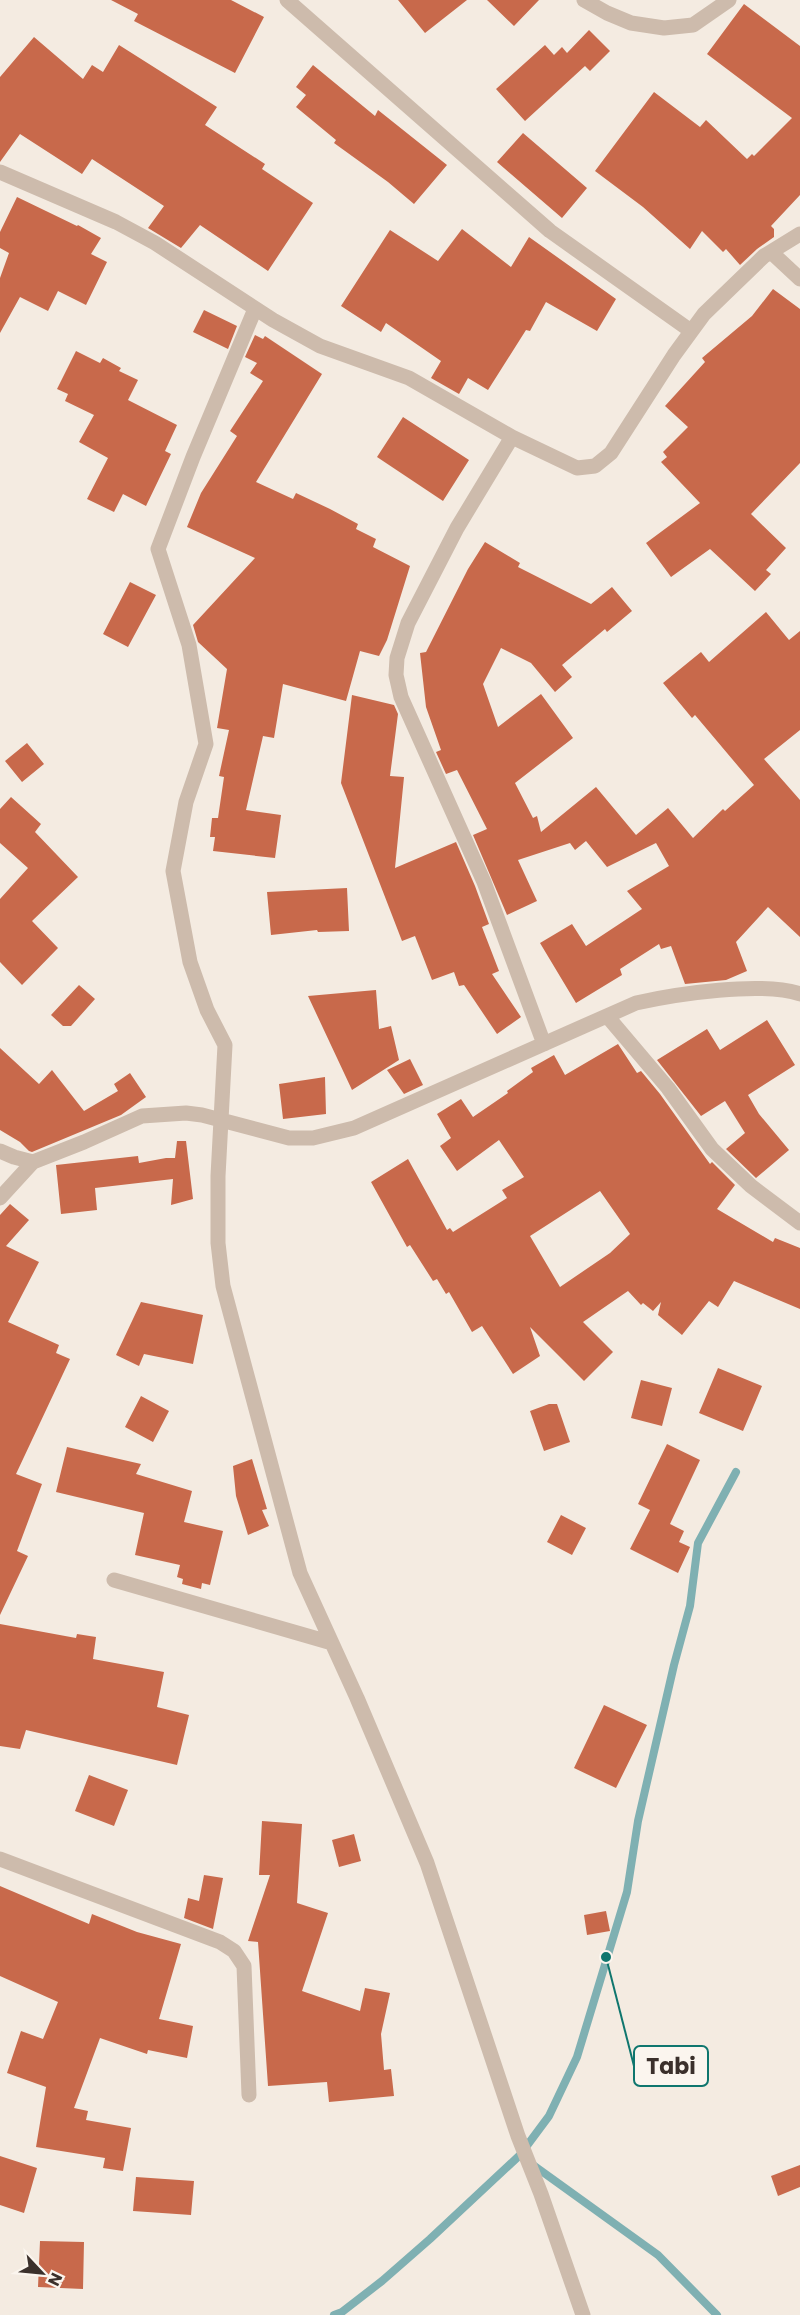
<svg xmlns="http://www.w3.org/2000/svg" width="800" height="2315" viewBox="0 0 800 2315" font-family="Poppins,sans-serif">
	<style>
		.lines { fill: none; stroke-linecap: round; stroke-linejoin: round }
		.stream { stroke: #7fb0b2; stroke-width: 8 }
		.building { fill: #c8694b; fill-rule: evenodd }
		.minor { stroke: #cdbbac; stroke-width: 15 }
		.leader { fill: none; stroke: #0f766e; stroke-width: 2 }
		.callout-dot { fill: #0f766e; stroke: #fbf5ee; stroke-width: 2 }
		.callout { fill: #fbf5ee; stroke: #0f766e; stroke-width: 2 }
		.callout-label { font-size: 22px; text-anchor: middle; font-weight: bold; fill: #3b302b }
	</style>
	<rect width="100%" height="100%" fill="#f4ebe1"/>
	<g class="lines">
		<path class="stream" d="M533,2165L658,2255L717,2315
			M334,2315L342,2312L382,2281L430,2239L520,2155L549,2116L577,2057L627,1892L638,1821L674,1665L690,1606L698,1543L736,1472"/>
	</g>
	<path class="building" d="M111,0H231L264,17L235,73L134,21L138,14Z
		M398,0H467L425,33Z
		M487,0H539L514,26Z
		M744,4L800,46V195L771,226L774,229V237L757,249L740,265L726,249L723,252L702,231L690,249L643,207L595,171L654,92L700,127L706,120L747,159L752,154L754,156L792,118L707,54Z
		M589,30L610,51L590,71L585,66L525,121L496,89L545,45L554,55L562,47L567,53Z
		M34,37L83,79L92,65L103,72L119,45L217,107L205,125L265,164L262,169L313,203L268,271L200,225L181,248L148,228L164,206L92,159L82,174L20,134L0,162V77Z
		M313,65L375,116L378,110L447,165L414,204L388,182L334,143L336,140L296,107L306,95L296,87Z
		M523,133L587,188L562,218L497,162Z
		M17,197L77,226L78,225L101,238L91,254L107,262L86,305L58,291L48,311L20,297L0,333V278L9,253L0,248V232Z
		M462,229L511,267L529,237L616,299L597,331L546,302L530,331L526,330L488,390L468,378L459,394L431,378L441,361L386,323L381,332L341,306L390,230L438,261Z
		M773,289L800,309V463L751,514L786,548L766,570L771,574L755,591L710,549L671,577L646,543L700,503L661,462L667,457L663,452L688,427L665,406L705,362L702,358L752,316Z
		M204,310L237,326L228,349L193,332Z
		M255,335L263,339L265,336L322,374L256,482L293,499L296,493L330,509L358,524L356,529L376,539L373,547L410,566L387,640L379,656L360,651L346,701L283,684L274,738L263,736L246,810L281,815L275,858L213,851L215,837H210L212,818H218L224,777L219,776L229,730L217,728L227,669L198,642L193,625L255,558L187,527L201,493L237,436L230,431L263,381L250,373L257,363L245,357Z
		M76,351L100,363L103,358L121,368L119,371L138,380L128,400L177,425L165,451L171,454L146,506L123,494L114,512L87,499L108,458L79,442L94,415L65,401L68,394L57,389Z
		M403,417L469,460L443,501L377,457Z
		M485,542L520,563L518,567L591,604L612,587L632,611L607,632L605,629L562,665L572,677L555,692L531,663L501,648L483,684L498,727L541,694L573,738L515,783L533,818L537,816L541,832L596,787L636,835L668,808L693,838L723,809L725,811L754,785L695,715L692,718L663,683L701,652L709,662L766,612L789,640L800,631V730L764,759L800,800V937L768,907L736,942L747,971L726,980L685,984L671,946L661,949L659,944L620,969L622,975L576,1003L540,943L572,924L586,946L642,909L627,891L669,866L656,843L607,867L586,841L575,850L570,843L518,860L537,901L507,915L473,835L487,829L457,770L446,774L436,752L441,750L426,707L420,653L426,652L468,569Z
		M130,582L156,595L128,647L103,634Z
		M352,695L394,705L398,714L390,776L404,777L395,868L456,842L475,886L489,924L482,927L499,971L492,974L521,1017L497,1034L464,985L459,986L454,972L432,980L415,936L402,941L341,783Z
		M27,743L44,764L22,782L5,761Z
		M11,797L41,824L35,832L78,877L32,921L58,948L22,985L0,962V899L28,868L0,843V809Z
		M347,888L349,931L318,932L317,930L271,935L267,892Z
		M79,985L95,999L71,1026H63L51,1015Z
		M376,990L379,1029L391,1026L399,1060L352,1090L308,996Z
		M767,1020L795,1065L748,1095L759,1114L789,1150L756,1178L726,1149L745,1133L725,1101L701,1116L657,1060L707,1029L720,1050Z
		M618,1044L637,1073L641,1071L660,1094L710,1164L712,1162L735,1185L717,1209L773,1242L775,1238L800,1248V1309L734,1281L718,1307L709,1301L682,1335L658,1315L661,1302L653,1311L643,1303L641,1305L628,1291L583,1322L613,1352L584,1381L530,1327L540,1356L513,1374L482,1326L472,1332L449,1292L446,1294L437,1279L433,1281L410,1245L407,1247L371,1182L408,1159L447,1230L450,1228L453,1232L507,1198L502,1190L524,1177L499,1140L457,1171L440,1146L451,1138L437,1114L461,1099L473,1117L508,1093L507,1091L533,1072L531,1068L554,1055L565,1075ZM600,1191L630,1234L610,1253L560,1287L530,1236Z
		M0,1048L39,1084L52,1070L84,1111L118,1091L114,1084L130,1073L146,1097L121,1115L32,1152L29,1151L20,1142L0,1130Z
		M410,1059L423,1085L404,1094L387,1070Z
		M325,1077L326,1114L283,1119L279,1084Z
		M177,1141H186L193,1199L171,1205L173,1179L95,1188L97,1210L61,1214L56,1165L138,1156L139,1163L166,1158H175Z
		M10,1204L29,1220L6,1246L39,1262L8,1322L59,1345L56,1353L70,1359L16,1474L42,1484L17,1551L28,1556L0,1615V1215Z
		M141,1302L203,1315L193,1364L144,1354L139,1366L116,1355Z
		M718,1368L762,1386L743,1431L699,1413Z
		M641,1380L672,1388L662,1426L631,1418Z
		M141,1396L169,1411L153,1442L125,1427Z
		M549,1404H557L570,1442L544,1451L530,1411Z
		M667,1444L700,1460L670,1524L684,1531L679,1542L690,1547L678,1573L630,1549L650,1510L638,1504Z
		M67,1447L141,1464L136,1474L192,1491L184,1522L223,1531L210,1585L202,1583L201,1589L182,1584L183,1579L177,1577L180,1565L135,1555L144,1513L56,1492Z
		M252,1459L267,1509L262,1510L269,1526L248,1535L236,1496L233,1466Z
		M561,1515L586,1528L572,1555L547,1542Z
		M0,1624L76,1638L77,1634L96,1637L93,1659L164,1672L157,1707L189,1715L177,1765L26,1730L20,1749L0,1746Z
		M604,1705L647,1725L616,1788L574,1768Z
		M89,1775L128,1790L114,1826L75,1811Z
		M262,1821L302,1824L297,1903L328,1913L302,1991L360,2011L365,1988L390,1993L381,2034L384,2070L391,2069L394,2096L329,2102L327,2082L268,2086L258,1942L248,1941L270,1875H259Z
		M354,1834L361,1861L339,1867L332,1840Z
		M204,1875L223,1878L213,1929L184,1918L188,1898L199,1901Z
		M0,1886L89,1924L92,1914L137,1932L181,1944L159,2019L193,2026L187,2058L148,2050L147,2054L100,2038L74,2108L88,2111L86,2120L131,2128L123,2171L103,2168L105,2158L36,2147L46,2087L7,2073L21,2031L43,2039L58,2002L0,1976Z
		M606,1911L610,1931L587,1935L584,1915Z
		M0,2156L37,2168L24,2213L0,2205Z
		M800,2165V2187L778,2196L771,2176Z
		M136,2177L194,2181L191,2215L133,2211Z
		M40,2241L84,2242L83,2289L38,2287Z"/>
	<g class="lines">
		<path class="minor" d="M287,0L550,231L691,331
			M584,0L607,13L631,23L664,28L693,25L729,0
			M0,172L116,222L155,243L273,320L320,346L409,378L512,437L577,468L595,466L611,453L674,355L704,314L764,256L800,234
			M771,252L800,279
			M255,309L193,457L158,549L189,645L206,744L186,802L173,871L190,962L207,1010L225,1045L218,1176V1243L223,1286L300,1573L357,1698L427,1863L518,2136L541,2194L583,2315
			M512,437L457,528L408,623L397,658L396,675L401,697L484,882L544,1044
			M607,1016L668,1088L712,1149L751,1186L800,1223
			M0,1151L14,1157L33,1162L84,1142L142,1116L186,1113L202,1115L289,1138H313L354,1128L636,1003C676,994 762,981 800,994
			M0,1198L33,1162
			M114,1580L332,1643
			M0,1859L220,1942L234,1951L244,1966L249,2095"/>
	</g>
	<path class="leader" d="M606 1957L634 2066"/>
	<circle class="callout-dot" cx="606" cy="1957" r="6"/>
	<rect class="callout" x="634" y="2046" width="74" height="40" rx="6"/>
	<g class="callout-label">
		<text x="671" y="2074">Tabi</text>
	</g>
	<g transform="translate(42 2273) rotate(116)" stroke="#fbf5ee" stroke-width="4.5" paint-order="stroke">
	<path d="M0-4.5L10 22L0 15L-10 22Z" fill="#3b302b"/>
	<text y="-9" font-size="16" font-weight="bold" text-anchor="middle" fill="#3b302b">N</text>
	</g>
</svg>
